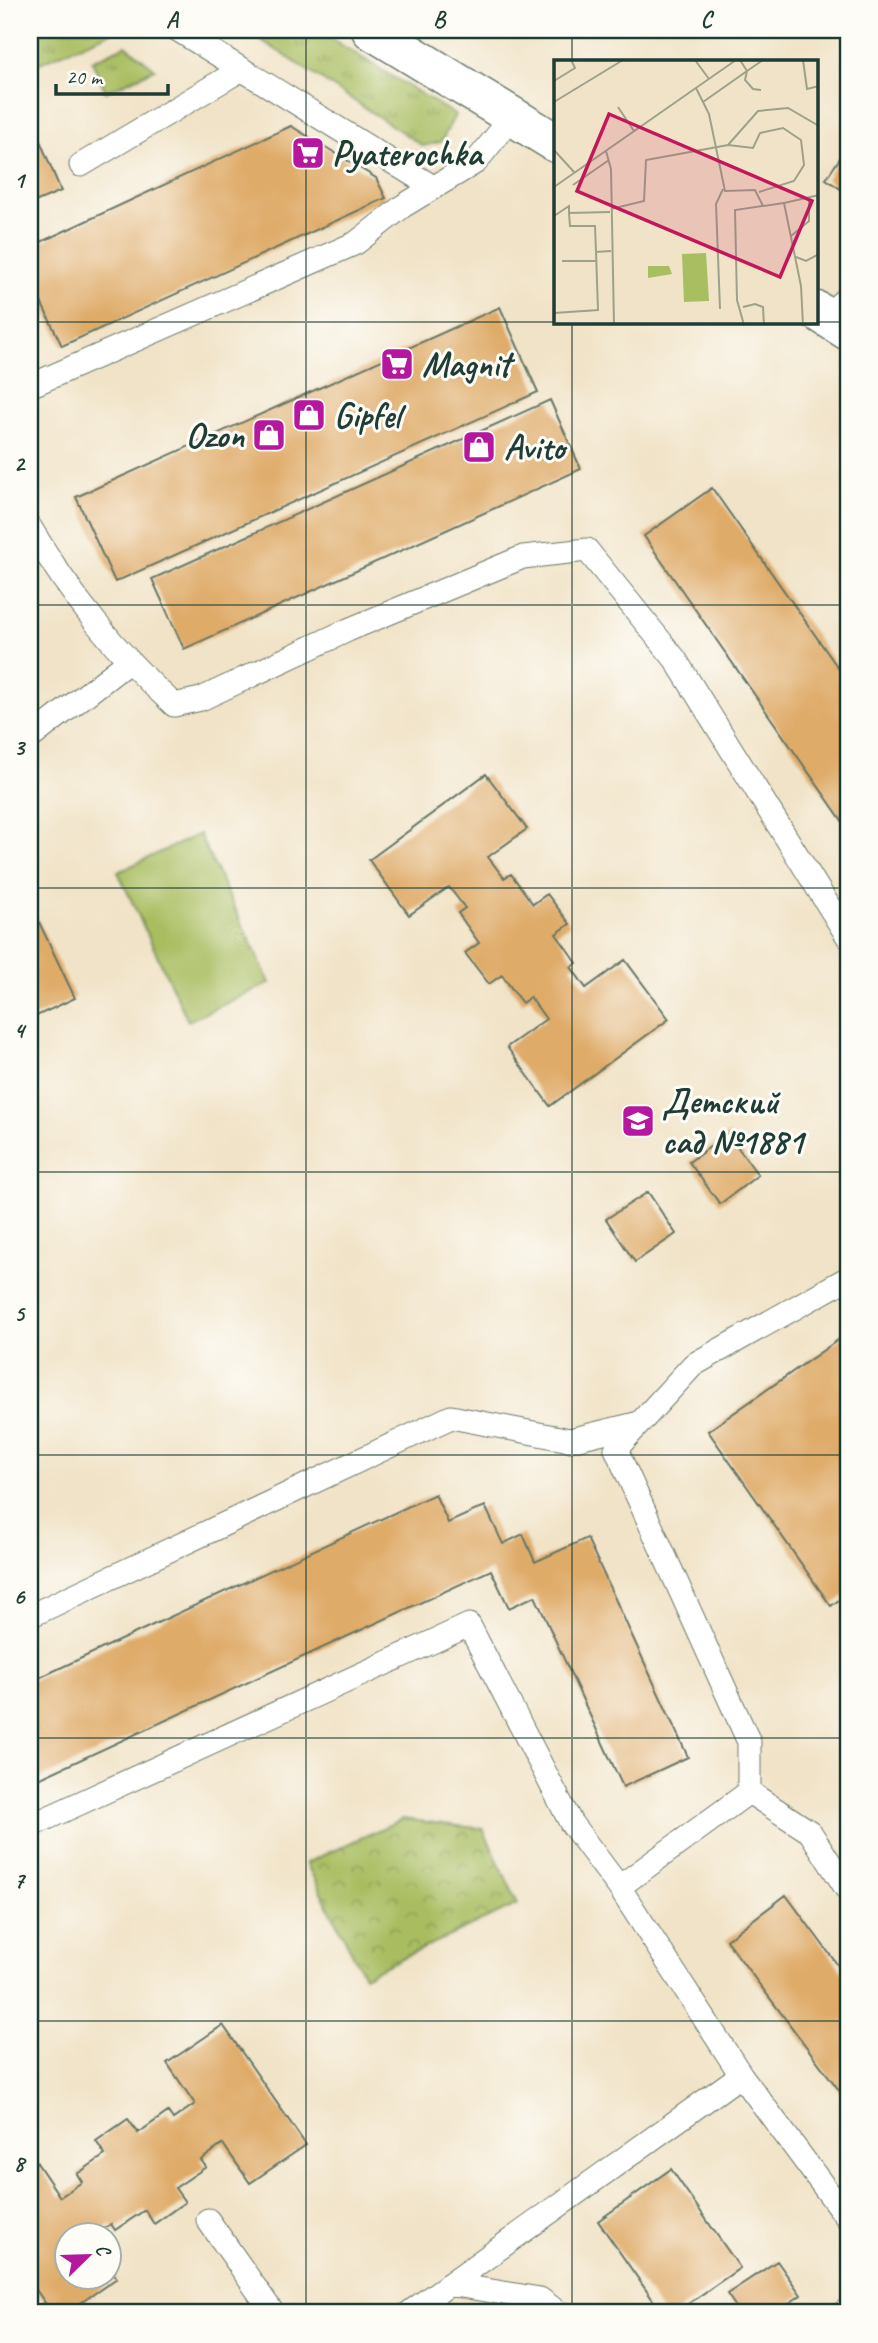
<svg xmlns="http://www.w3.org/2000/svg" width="878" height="2343" viewBox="0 0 878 2343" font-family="Caveat,sans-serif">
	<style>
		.grass { fill: url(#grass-tufts); stroke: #647d4a; stroke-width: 2 }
		.park { fill: url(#park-crowns); stroke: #647d4a; stroke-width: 2 }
		.pitch { fill: #a9bd61; stroke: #647d4a; stroke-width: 2 }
		.building { fill: #dfab69 }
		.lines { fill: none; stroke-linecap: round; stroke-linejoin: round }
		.lane-casing { stroke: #687767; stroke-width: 25 }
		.secondary-casing { stroke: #687767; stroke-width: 41 }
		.lane { stroke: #fff; stroke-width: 23 }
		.secondary { stroke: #fff; stroke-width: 38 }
		.grid { fill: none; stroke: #1f3d34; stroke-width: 2; stroke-opacity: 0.55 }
		.labels { text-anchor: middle; stroke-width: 6; stroke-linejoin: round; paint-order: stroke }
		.poi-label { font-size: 35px; font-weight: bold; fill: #1f3d34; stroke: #fdfcf7; text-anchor: start }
		.inset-road { fill: none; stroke: #9da18c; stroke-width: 2 }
		.view { fill: #c2185b; fill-opacity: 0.15; stroke: #c2185b; stroke-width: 3.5 }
		.inset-edge { fill: none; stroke: #1f3d34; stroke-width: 3.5 }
		.neatline { fill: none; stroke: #1f3d34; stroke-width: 2.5 }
		.grid-label { font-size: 23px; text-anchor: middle; font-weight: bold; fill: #1f3d34 }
	</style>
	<defs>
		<pattern id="grass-tufts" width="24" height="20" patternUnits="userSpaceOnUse" patternTransform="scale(1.75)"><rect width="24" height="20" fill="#a9bd61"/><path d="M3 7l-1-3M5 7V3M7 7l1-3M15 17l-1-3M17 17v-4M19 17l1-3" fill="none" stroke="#899b51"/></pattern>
		<pattern id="park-crowns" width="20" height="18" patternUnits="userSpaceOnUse" patternTransform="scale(1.75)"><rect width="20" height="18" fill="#a9bd61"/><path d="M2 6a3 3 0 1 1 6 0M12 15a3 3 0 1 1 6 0" fill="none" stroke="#899b51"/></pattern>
	</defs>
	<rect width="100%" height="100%" fill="#fdfcf7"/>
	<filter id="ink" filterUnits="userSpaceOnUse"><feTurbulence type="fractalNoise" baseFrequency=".0143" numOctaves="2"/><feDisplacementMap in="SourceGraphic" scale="14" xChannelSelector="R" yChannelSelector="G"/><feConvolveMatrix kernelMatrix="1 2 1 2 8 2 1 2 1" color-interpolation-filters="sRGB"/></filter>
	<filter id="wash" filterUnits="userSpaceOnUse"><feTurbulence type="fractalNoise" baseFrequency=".00686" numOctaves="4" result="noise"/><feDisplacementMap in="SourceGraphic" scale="28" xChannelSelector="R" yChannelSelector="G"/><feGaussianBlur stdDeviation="1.57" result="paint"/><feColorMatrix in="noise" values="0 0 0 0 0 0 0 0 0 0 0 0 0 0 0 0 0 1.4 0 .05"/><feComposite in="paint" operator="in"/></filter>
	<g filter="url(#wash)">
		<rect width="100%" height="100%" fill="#f1e3c7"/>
		<path class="grass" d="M30,30H108L112,32L30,67Z
			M246,30H317L455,115L441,142L423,146Z
			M126,45L155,69L106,92L92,61Z"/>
		<path class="park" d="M402,1819L483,1829L518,1904L364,1976L306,1863Z"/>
		<path class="pitch" d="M199,834L270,983L188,1021L118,872Z"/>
		<g id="blocks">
			<path class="building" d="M30,117L61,191L30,204Z
				M291,126L376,178L386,198L62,346L30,279V247Z
				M848,146V194L826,179Z
				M500,307L538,392L115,582L76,497Z
				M550,400L581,469L184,649L152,579Z
				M712,488L848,682V829L644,536Z
				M486,774L527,829L488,857L504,878L511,874L533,904L547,894L570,924L556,934L577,963L571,967L586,988L625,960L669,1019L550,1106L507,1047L546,1019L530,997L522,1003L502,975L489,984L465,953L479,943L458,913L465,908L449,887L409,915L369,860Z
				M30,903L75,998L30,1019Z
				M728,1134L758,1175L720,1204L689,1162Z
				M648,1192L676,1234L635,1262L606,1219Z
				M848,1333V1593L831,1606L708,1431Z
				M435,1494L448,1523L485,1506L503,1544L523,1534L535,1562L587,1538L688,1757L623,1787L535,1596L509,1608L491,1570L30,1783V1682Z
				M786,1895L848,1979V2102L726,1940Z
				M223,2025L306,2145L250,2183L223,2144L201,2160L206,2167L175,2188L185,2202L154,2224L145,2210L115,2230L111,2224L96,2234H66V2276H108V2266L117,2278L66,2313H52L30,2281V2159L33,2157L60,2197L82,2182L77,2174L105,2155L96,2141L128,2119L138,2133L168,2112L173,2119L195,2104L167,2063Z
				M671,2169L740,2268L675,2313H662L598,2221Z
				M777,2261L801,2295L775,2313H740L727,2294Z"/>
		</g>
	</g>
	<g filter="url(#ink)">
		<use href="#blocks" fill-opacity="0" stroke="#687767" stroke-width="2"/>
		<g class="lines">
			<defs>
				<path id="lane" d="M178,30L433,187
					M81,165L242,69
					M825,316L848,297
					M30,386L356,243L403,206L476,162L511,118
					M30,527C72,598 114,650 174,705L201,699L348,630L523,557L587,550L675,659L848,937
					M30,738L128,662
					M30,1616L451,1417L570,1440L640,1423
					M749,1792L810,1832L848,1891
					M30,1826L469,1625L571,1823L619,1887L741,2075
					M619,1887L749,1792V1742L616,1449L693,1365L848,1278
					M208,2220L273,2313
					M449,2284L540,2299L559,2313
					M409,2313L741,2075L848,2219
					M843,2313L848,2309"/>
				<path id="secondary" d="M371,30L556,143
					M817,311L848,331"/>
			</defs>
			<use href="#lane" class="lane-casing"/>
			<use href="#secondary" class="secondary-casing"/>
			<use href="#lane" class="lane"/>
			<use href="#secondary" class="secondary"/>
		</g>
	</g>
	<path class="grid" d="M306,30V2313M572,30V61M30,322H556M572,322V2313M817,322H848M30,605H848M30,888H848M30,1172H848M30,1455H848M30,1738H848M30,2021H848"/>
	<defs>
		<symbol id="supermarket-square" viewBox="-11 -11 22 22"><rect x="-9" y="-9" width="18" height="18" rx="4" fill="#b5179e" stroke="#fdfcf7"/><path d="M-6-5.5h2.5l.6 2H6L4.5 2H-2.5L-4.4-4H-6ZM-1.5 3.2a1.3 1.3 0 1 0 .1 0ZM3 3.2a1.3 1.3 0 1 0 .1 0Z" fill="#fff"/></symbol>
		<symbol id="shop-square" viewBox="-11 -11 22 22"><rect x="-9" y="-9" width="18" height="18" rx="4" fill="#b5179e" stroke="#fdfcf7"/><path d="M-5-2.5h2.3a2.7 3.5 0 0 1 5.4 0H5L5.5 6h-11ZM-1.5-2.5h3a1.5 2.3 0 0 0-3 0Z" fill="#fff"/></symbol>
		<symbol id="school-square" viewBox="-11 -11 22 22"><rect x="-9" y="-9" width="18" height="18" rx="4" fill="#b5179e" stroke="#fdfcf7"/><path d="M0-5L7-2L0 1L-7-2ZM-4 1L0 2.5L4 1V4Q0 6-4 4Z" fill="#fff"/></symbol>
	</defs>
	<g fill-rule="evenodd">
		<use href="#supermarket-square" x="289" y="134" width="38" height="38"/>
		<use href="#supermarket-square" x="378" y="345" width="38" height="38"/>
		<use href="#shop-square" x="290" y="396" width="38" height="38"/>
		<use href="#shop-square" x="250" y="416" width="38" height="38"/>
		<use href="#shop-square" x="460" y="428" width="38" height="38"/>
		<use href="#school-square" x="619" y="1102" width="38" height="38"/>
	</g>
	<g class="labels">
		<g class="poi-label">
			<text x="332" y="165">Pyaterochka</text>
			<text x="422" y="376">Magnit</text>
			<text x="334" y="427">Gipfel</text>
			<text x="244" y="447" text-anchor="end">Ozon</text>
			<text x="504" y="459">Avito</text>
			<text x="662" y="1113">Детский<tspan x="662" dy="40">сад №1881</tspan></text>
		</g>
	</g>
	<g transform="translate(554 60)">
		<rect width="264" height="264" fill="#f1e3c7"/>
		<path d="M152,193L155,241L130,242L128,194ZM94,206H115L118,214L94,218Z" fill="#a9bd61"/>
		<path class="inset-road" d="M141,0L155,19M249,0L253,29L265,26M0,21L21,8L17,0M142,28L155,54L171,131L201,130L209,146M207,30L199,29L191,20L193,11L209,0M0,42L69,0M149,42L193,11L186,0M64,47L80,71M174,85L199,88L206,73L229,68L247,80L250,105L240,121L205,132M0,90L20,112M52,91L57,109L60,265M19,125L55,100M0,127L182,0M57,149L90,141L92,100L174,85L204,51L234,48L265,66M56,152L15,153L16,166H41L42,192L57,191M0,156L15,146V153M237,176L255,161V137M242,197L252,201L265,194M8,201H42M189,247L201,244L209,247L210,265M166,249L162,144L169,129M0,253L44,250L42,192M190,265L183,240L181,150L230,143M249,265L247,226L230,143L265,135"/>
		<path class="view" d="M55,54L258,141L226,217L23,131Z"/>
		<rect width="264" height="264" class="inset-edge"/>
	</g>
	<rect width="878" height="2343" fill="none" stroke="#fdfcf7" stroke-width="77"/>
	<g transform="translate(88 2256) rotate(67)"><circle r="33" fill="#fdfcf7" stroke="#a4b0a9" stroke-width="2"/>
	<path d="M0-5L12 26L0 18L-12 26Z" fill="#b5179e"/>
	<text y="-10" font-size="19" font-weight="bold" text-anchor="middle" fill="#1f3d34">С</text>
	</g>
	<path d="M56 84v10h112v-10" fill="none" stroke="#1f3d34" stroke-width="3.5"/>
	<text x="66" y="84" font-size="21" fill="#1f3d34" stroke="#fdfcf7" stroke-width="5" paint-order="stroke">20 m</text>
	<rect x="38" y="38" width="802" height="2266" class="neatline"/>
	<g class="grid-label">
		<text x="172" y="27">A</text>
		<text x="439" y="27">B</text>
		<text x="706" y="27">C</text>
		<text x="19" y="188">1</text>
		<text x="19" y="471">2</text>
		<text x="19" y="755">3</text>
		<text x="19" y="1038">4</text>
		<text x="19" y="1321">5</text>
		<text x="19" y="1604">6</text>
		<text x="19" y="1888">7</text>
		<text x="19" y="2171">8</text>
	</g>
</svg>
